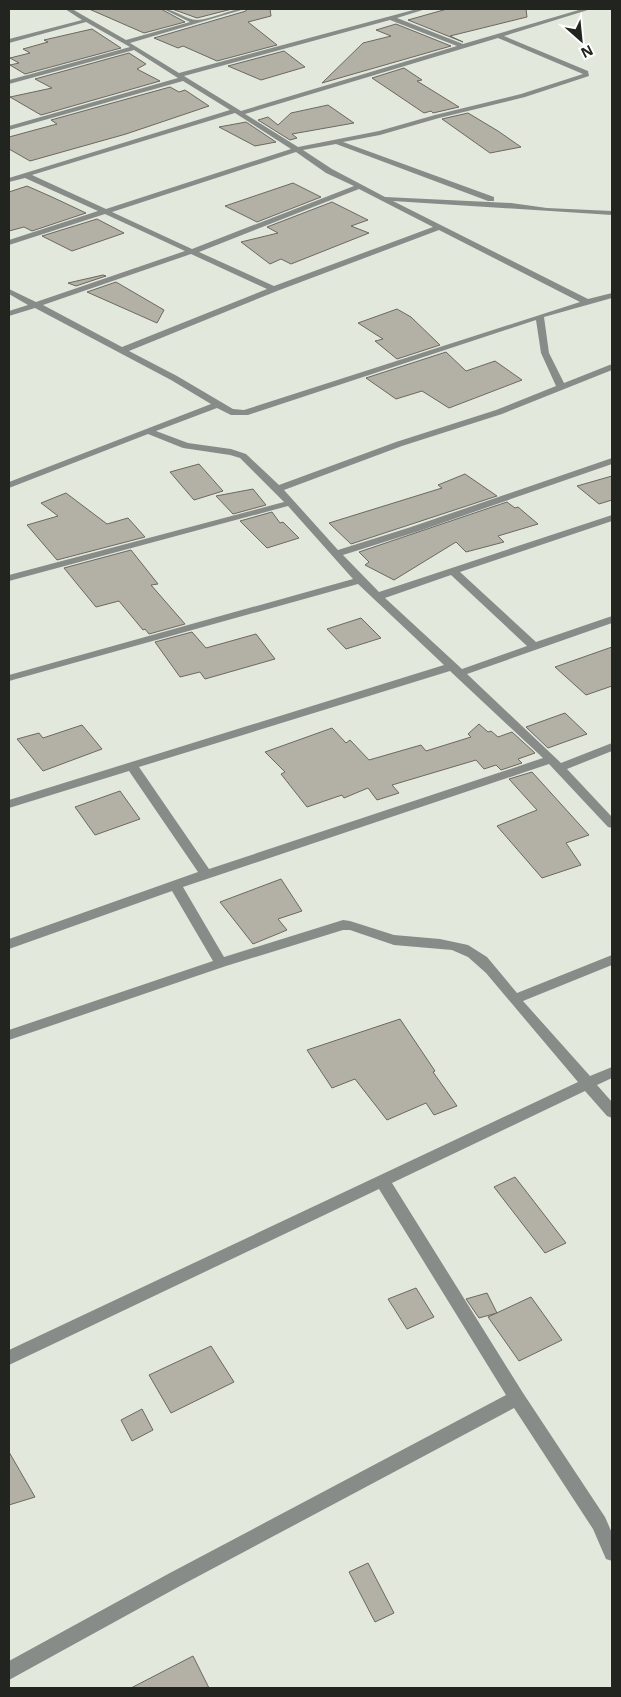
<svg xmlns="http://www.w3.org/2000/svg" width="621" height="1697" viewBox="0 0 621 1697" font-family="'Open Sans',sans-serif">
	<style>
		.building { fill: #b3b0a6; stroke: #6b6960 }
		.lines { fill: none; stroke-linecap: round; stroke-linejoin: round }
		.minor { fill: #888c89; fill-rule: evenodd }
	</style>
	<rect width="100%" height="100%" fill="#e3e8dd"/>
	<path class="building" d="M89,9H161L185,22L144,33Z
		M172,9H232L197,18Z
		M247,9H270L271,16L248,22L277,45L217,61L183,46L178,48L154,38L246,11Z
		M447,9H526L527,17L450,36L463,42L408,20Z
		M396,24L451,46L322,83L363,43L391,36L376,30Z
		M92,29L121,48L25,74L10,65L19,63L10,58L30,53L23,49L48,42L44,40Z
		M284,51L305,67L261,80L228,66Z
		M129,53L146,64L137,69L160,81L41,115L10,97L52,88L35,79Z
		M404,68L422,80L417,81L459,107L433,113L431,111L424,113L372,78Z
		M170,87L179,92L185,90L209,106L126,134L30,161L9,149V137L57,124L51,120Z
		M328,105L354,123L292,134L297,138L290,140L258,120L268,117L278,125L291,113Z
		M468,113L498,131L521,147L490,153L442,119Z
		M246,122L276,142L255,146L219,127Z
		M293,183L321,197L257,222L225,206Z
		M27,186L52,197L86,213L32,231L24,227L9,231V192Z
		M332,202L368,220L351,226L369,233L291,264L281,259L270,264L241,242L278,233L267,227Z
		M97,219L124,233L72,251L42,236Z
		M103,275L106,276L76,286L68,283Z
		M116,282L164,310L157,323L87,292Z
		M397,309L411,317L440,345L397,359L375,341L383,339L358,323Z
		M446,352L466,371L495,361L522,380L449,408L422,391L396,399L366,378Z
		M199,464L223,491L194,500L170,472Z
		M465,474L497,496L351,544L329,523L442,488L438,485Z
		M612,476V500L599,504L577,486Z
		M253,489L266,505L233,514L216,496Z
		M66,493L107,524L128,518L145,537L57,560L27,525L58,516L41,503Z
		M507,502L515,508L518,507L538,524L498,536L504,542L466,552L456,542L394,580L365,565L369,562L359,552Z
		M272,512L280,523L283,522L299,538L267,548L240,521Z
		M131,550L158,584L151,585L185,624L149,634L145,629L143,630L119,601L96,607L64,568Z
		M361,618L381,638L346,649L327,629Z
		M192,632L206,648L256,634L275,659L205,679L200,672L180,677L155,642Z
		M612,647V686L586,695L555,667Z
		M565,713L587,734L548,748L526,727Z
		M479,724L488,732L491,731L498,737L512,732L535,753L518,759L522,763L501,770L496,765L484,769L476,760L392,785L399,793L377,800L368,788L344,798L342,795L307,807L281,774L285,772L265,752L332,728L346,743L350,740L369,760L421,745L426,751L471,737L468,734Z
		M82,725L102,749L43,771L17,739L39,733L43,738Z
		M532,772L589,835L566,843L581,865L542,878L497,826L537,810L509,779Z
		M120,791L140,819L95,835L75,807Z
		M281,879L302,911L278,919L287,930L253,944L220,902Z
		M400,1019L435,1071L433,1072L457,1106L434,1115L426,1103L387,1120L355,1079L332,1088L307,1050Z
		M515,1177L566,1243L545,1253L494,1187Z
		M416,1288L434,1317L407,1329L388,1299Z
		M487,1293L497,1313L479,1318L466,1299Z
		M531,1297L562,1340L519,1361L488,1317Z
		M211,1346L234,1382L171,1413L149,1375Z
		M142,1409L153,1430L132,1441L121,1420Z
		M9,1452L35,1497L9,1505Z
		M368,1563L394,1613L375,1622L349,1572Z
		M193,1656L209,1688H131Z"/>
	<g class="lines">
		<path class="minor" d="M65,9H72L126,40L190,22L163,9C175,9 186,20 197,20C214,19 228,9 245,9L130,43L179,73L417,9H426L397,18L463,44L582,9H591L504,36L588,71L589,76L525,97L439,118L380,135L343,142L494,197V201H488L336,144L303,150L332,169L385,197L511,203L547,208L612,211V215L393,201L588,299L612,293V298L544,317L549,353L564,383L612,364V370L502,414L402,446L284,490L338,550L411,527L612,458V464L419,531L343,555L379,592L612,515V521L460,572L536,642L612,616V623L467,674L561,763L612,743V751L567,769L612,817V828L608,827L549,764L183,887L224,957L343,920L350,921L394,935L440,939L468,945L487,957L517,993L612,955V965L523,1001L590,1076L612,1067V1078L597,1085L612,1102V1118L607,1116L585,1091L392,1183L523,1393L605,1517L612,1533V1561L606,1559L593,1529L514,1408L180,1586L9,1680V1661L168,1574L506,1395L379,1189L9,1365V1350L578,1082L486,973L468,957L452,950L394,945L350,930H343L226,966L9,1040V1030L213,961L172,891L9,949V939L198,872L129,771L9,808V800L444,665L358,584L9,681V675L353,579L288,506L9,581V575L284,502L240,458L230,455L183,448L148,434L9,488V482L211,404L171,380L35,308L9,316V311L28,305L9,294V289L36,302L185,251L105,214L9,245V240L98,211L25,178L9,182V178L230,110L183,81L9,130V126L178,78L134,50L9,84V80L130,47L86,22L9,43V39L82,20ZM390,20L457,46L241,111L184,76ZM498,38L583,74L521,94L435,115L379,131L298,147L245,114ZM235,113L291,149L106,209L32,175ZM296,152L326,173L354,186L192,249L112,212ZM359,189L433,227L274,286L199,252ZM439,230L580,302L244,410L233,409L177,376L129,351L277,291ZM191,254L267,289L122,347L43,305ZM536,320L541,353L556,386L496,410L396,442L279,485L246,454L231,449L188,443L156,431L217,408L231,415H248ZM451,575L527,646L462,669L385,598ZM450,671L543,758L209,869L139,767Z"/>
	</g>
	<rect width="621" height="1697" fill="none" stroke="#222420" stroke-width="20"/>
	<g transform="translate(581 40) rotate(153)" stroke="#ffffff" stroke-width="4" paint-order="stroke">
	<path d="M0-4L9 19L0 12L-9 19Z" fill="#222420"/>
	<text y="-8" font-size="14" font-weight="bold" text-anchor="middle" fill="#222420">N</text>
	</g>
</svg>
